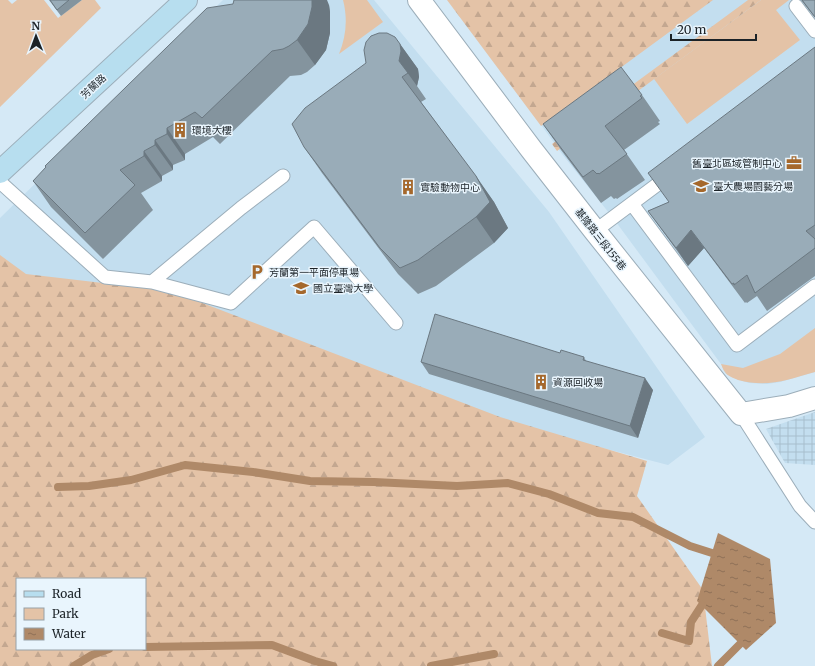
<svg xmlns="http://www.w3.org/2000/svg" width="815" height="666" viewBox="0 0 815 666" font-family="Merriweather,'Noto Sans TC',serif">
	<style>
		.built { fill: #c3deef }
		.industrial { fill: url(#industrial-grid) }
		.green { fill: #e4c3a7 }
		.forest { fill: url(#forest-firs); fill-rule: evenodd }
		.water { fill: url(#water-ripples) }
		.lines { fill: none; stroke-linecap: round; stroke-linejoin: round }
		.stream { stroke: #af8968; stroke-width: 8 }
		.lane-casing { stroke: #9caeba; stroke-width: 15 }
		.street-casing { stroke: #9caeba; stroke-width: 24 }
		.secondary-casing { stroke: #9caeba; stroke-width: 24 }
		.lane { stroke: #fff; stroke-width: 13 }
		.street { stroke: #fff; stroke-width: 22 }
		.secondary { stroke: #b7deef; stroke-width: 22 }
		.wall { fill: #84949e }
		.shaded-wall { fill: #6b7881 }
		.building { fill: #99acb8; stroke: #6b7881 }
		.labels { text-anchor: middle; stroke-width: 3; stroke-linejoin: round; paint-order: stroke }
		.street-label { font-size: 10px; fill: #1b2227; stroke: #e9f5fd }
		.poi-label { font-size: 10px; fill: #1b2227; stroke: #e9f5fd; text-anchor: start }
	</style>
	<defs>
		<pattern id="industrial-grid" width="8" height="8" patternUnits="userSpaceOnUse"><rect width="8" height="8" fill="#c3deef"/><path d="M0 4h8M4 0v8" fill="none" stroke="#a7becd"/></pattern>
		<pattern id="forest-firs" width="22" height="20" patternUnits="userSpaceOnUse"><rect width="22" height="20" fill="#e4c3a7"/><path d="M5 1l3.5 6h-7zM16 11l3.5 6h-7z" fill="#c3a790"/></pattern>
		<pattern id="water-ripples" width="26" height="14" patternUnits="userSpaceOnUse"><rect width="26" height="14" fill="#af8968"/><path d="M2 4q2-2 4 0t4 0M15 11q2-2 4 0t4 0" fill="none" stroke="#8e7056"/></pattern>
	</defs>
	<rect width="100%" height="100%" fill="#d5e9f6"/>
	<path class="built" d="M223,0H374L549,212L705,437L668,465L261,359L0,411V218Z
		M452,0H815V372L780,382L767,384L749,383L734,378L725,373L721,364L613,218L562,154Z"/>
	<path class="industrial" d="M815,412V465L785,463L766,429Z"/>
	<path class="green" d="M0,0H8L12,4L17,0H44L58,18L82,0H95L101,8L0,107Z
		M343,0H367L383,22L339,54C346,37 348,19 343,0Z
		M761,0H789L776,10L800,40L687,124L654,79Z
		M815,328V372C787,380 767,388 738,380C734,378 727,376 725,372C723,370 722,366 721,364L743,368L780,354Z"/>
	<path class="forest" d="M447,0H713L541,126Z
		M748,0H761L557,151L552,144Z
		M0,255L26,274L171,291L500,417L647,461L637,496L703,590L712,666H0ZM17,579H145V649H17Z"/>
	<path class="water" d="M718,533L770,559L776,623L746,650L697,601Z"/>
	<g class="lines">
		<path class="stream" d="M58,487L89,486L131,480L185,465L253,472L310,481L374,482L457,486L508,483L549,494L598,513L633,517L690,546L712,553
			M662,633L689,641L691,622L702,605
			M145,647L272,645L315,661L333,666
			M74,666L92,655L109,649
			M431,666L494,654
			M718,666L740,644"/>
		<defs>
			<path id="lane" d="M796,6L815,31
				M0,182L105,277L152,282L231,303L314,227L396,323
				M632,204L737,345L815,286
				M595,231L670,175
				M152,282L241,208L283,176
				M741,414L800,506L815,522"/>
			<path id="street" d="M419,0L531,149L595,231L741,414L789,406L815,398"/>
			<path id="secondary" d="M0,172L186,0"/>
		</defs>
		<use href="#lane" class="lane-casing"/>
		<use href="#street" class="street-casing"/>
		<use href="#secondary" class="secondary-casing"/>
		<use href="#lane" class="lane"/>
		<use href="#street" class="street"/>
		<use href="#secondary" class="secondary"/>
	</g>
	<path class="wall" d="M49,0H82L61,16Z
		M801,0H815V18Z
		M233,4L329,5L330,12V33L326,50L315,65L307,72L301,75L290,76L220,144L213,137L185,154V160L173,165V170L162,176V181L141,193L153,210L103,259L51,207L33,181Z
		M400,44L418,69L419,77L417,86L426,99L421,102L494,202L508,228L494,243L436,286L418,294L398,274L322,173L304,147Z
		M815,47V276L767,311L757,296L747,303L746,302L745,303L704,248L688,266L648,211L669,202Z
		M642,95L660,121L658,122L660,124L624,150L645,180L617,199L616,198L614,199L611,196L601,203L561,150L543,124Z
		M560,353L584,357L586,361L653,390L638,438L429,374L421,362Z"/>
	<path class="shaded-wall" d="M312,0H327L329,5L330,12V33L326,50L315,65L297,40Z
		M400,44L418,69L419,77L417,86L399,61Z
		M167,128L185,154V160L167,134Z
		M155,140L173,165V170L155,145Z
		M144,151L162,176V181L144,156Z
		M476,176L494,202L508,228L494,243L476,217Z
		M691,230L704,248L688,266L676,248Z
		M645,378L653,390L638,438L630,426Z"/>
	<path class="building" d="M50,0H69L57,10Z
		M234,0H312V7L308,24L297,40L289,46L283,49L272,51L202,118L195,112L167,128V134L155,140V145L144,151V156L120,170L135,185L85,233L33,181L46,167L45,166L207,8L233,4Z
		M802,0H815V17Z
		M379,33H387L395,37L400,44L401,51L399,61L408,73L402,77L476,176L490,202L476,217L418,260L400,268L380,248L304,147L292,124L305,108L366,63L364,50L366,42L371,36Z
		M815,47V225L806,231L815,239V248L755,293L747,275L734,285V283L732,284L691,230L676,248L648,211L669,202L648,173Z
		M621,67L642,95L640,96L642,98L605,126L627,154L599,174L598,173L597,174L593,170L583,177L543,124Z
		M435,314L560,353L561,350L584,357L583,360L645,378L630,426L421,362Z"/>
	<defs>
		<symbol id="building-bare" viewBox="-9 -9 18 18"><path d="M-4-6H4V6H1V3H-1V6H-4ZM-2.5-4.3h1.7v1.8h-1.7ZM.8-4.3h1.7v1.8H.8ZM-2.5-1h1.7V.8h-1.7ZM.8-1h1.7V.8H.8Z" fill="#a5682c" stroke="#e9f5fd" stroke-width="2.5" paint-order="stroke"/></symbol>
		<symbol id="office-bare" viewBox="-9 -9 18 18"><path d="M-6-3h4V-5.5h4V-3h4V5H-6ZM-1-4.5V-3h2v-1.5ZM-6 0V1H6V0Z" fill="#a5682c" stroke="#e9f5fd" stroke-width="2.5" paint-order="stroke"/></symbol>
		<symbol id="university-bare" viewBox="-9 -9 18 18"><path d="M0-5L7-2L0 1L-7-2ZM-4 1L0 2.5L4 1V4Q0 6-4 4Z" fill="#a5682c" stroke="#e9f5fd" stroke-width="2.5" paint-order="stroke"/></symbol>
		<symbol id="parking-bare" viewBox="-9 -9 18 18"><path d="M-3.5-5.5H1a3.5 3.5 0 0 1 0 7H-1V5.5H-3.5ZM-1-3.4V-.6H.8a1.4 1.4 0 0 0 0-2.8Z" fill="#a5682c" stroke="#e9f5fd" stroke-width="2.5" paint-order="stroke"/></symbol>
	</defs>
	<g fill-rule="evenodd">
		<use href="#building-bare" x="169" y="119" width="22" height="22"/>
		<use href="#office-bare" x="783" y="152" width="22" height="22"/>
		<use href="#university-bare" x="690" y="175" width="22" height="22"/>
		<use href="#building-bare" x="397" y="176" width="22" height="22"/>
		<use href="#parking-bare" x="246" y="261" width="22" height="22"/>
		<use href="#university-bare" x="290" y="277" width="22" height="22"/>
		<use href="#building-bare" x="530" y="371" width="22" height="22"/>
	</g>
	<g class="labels">
		<g class="street-label">
			<text transform="translate(93 86) rotate(-43)" y="4">芳蘭路</text>
			<text transform="translate(601 239) rotate(52)" y="4">基隆路三段155巷</text>
		</g>
		<g class="poi-label">
			<text x="192" y="134">環境大樓</text>
			<text x="782" y="167" text-anchor="end">舊臺北區域管制中心</text>
			<text x="713" y="190">臺大農場園藝分場</text>
			<text x="420" y="191">實驗動物中心</text>
			<text x="269" y="276">芳蘭第一平面停車場</text>
			<text x="313" y="292">國立臺灣大學</text>
			<text x="553" y="386">資源回收場</text>
		</g>
	</g>
	<rect x="16" y="578" width="130" height="72" fill="#e9f5fd" stroke="#97a1a7"/>
	<rect x="24" y="591" width="20" height="6" fill="#b7deef" stroke="#97a1a7"/>
	<text x="52" y="598" font-size="12" fill="#1b2227">Road</text>
	<rect x="24" y="608" width="20" height="12" fill="#e4c3a7" stroke="#97a1a7"/>
	<text x="52" y="618" font-size="12" fill="#1b2227">Park</text>
	<rect x="24" y="628" width="20" height="12" fill="url(#water-ripples)" stroke="#97a1a7"/>
	<text x="52" y="638" font-size="12" fill="#1b2227">Water</text>
	<g transform="translate(36 36) rotate(359)" stroke="#e9f5fd" stroke-width="3" paint-order="stroke">
	<path d="M0-3L7 15L0 10L-7 15Z" fill="#1b2227"/>
	<text y="-6" font-size="11" font-weight="bold" text-anchor="middle" fill="#1b2227">N</text>
	</g>
	<path d="M671 34v6h85v-6" fill="none" stroke="#1b2227" stroke-width="2"/>
	<text x="677" y="34" font-size="12" fill="#1b2227" stroke="#e9f5fd" stroke-width="3" paint-order="stroke">20 m</text>
</svg>
